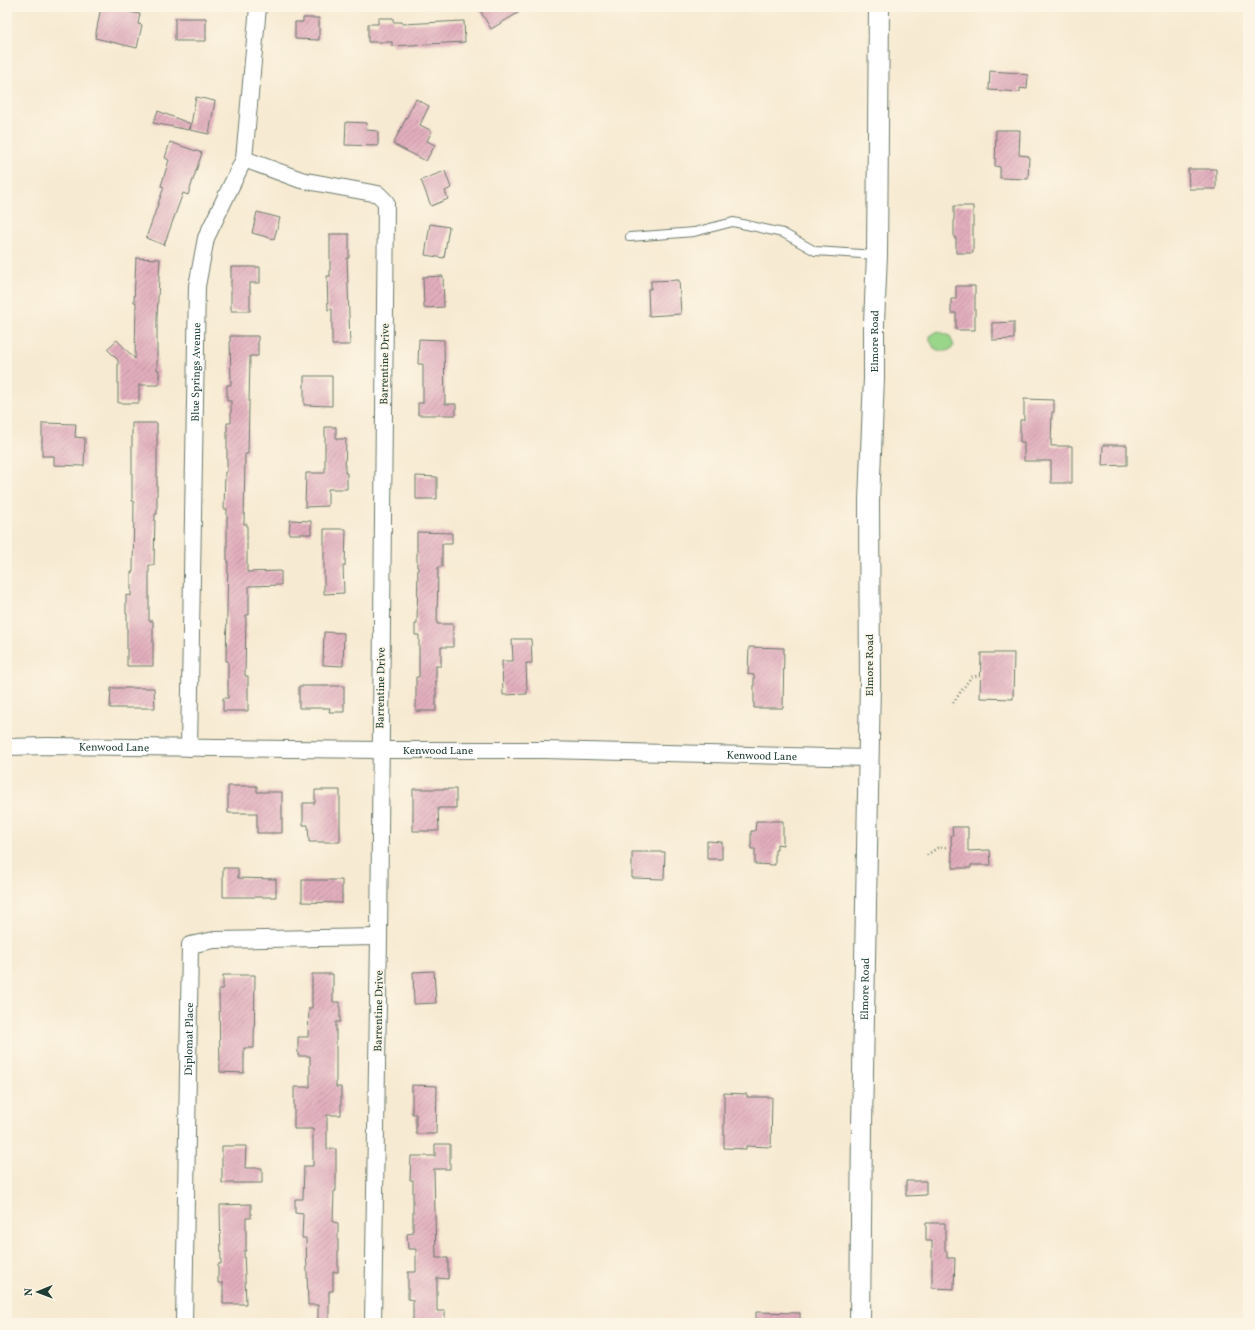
<svg xmlns="http://www.w3.org/2000/svg" width="1255" height="1330" viewBox="0 0 1255 1330" font-family="Vollkorn,serif">
	<style>
		.green { fill: #9ad68a; stroke: #5c8a5f }
		.building { fill: url(#building-hatch) }
		.lines { fill: none; stroke-linecap: round; stroke-linejoin: round }
		.service-casing { stroke: #6b7a6b; stroke-width: 10 }
		.minor-casing { stroke: #6b7a6b; stroke-width: 18 }
		.tertiary-casing { stroke: #6b7a6b; stroke-width: 22 }
		.path { stroke: #6b7a6b; stroke-width: 2.5; stroke-dasharray: 1 3; stroke-linecap: butt }
		.service { stroke: #fff; stroke-width: 8 }
		.minor { stroke: #fff; stroke-width: 16 }
		.tertiary { stroke: #fff; stroke-width: 20 }
		.labels { text-anchor: middle; stroke-width: 3; stroke-linejoin: round; paint-order: stroke }
		.street-label { font-size: 11px; fill: #1f3d34; stroke: #fcf5e5 }
	</style>
	<defs>
		<pattern id="building-hatch" width="6" height="6" patternUnits="userSpaceOnUse"><rect width="6" height="6" fill="#e2aebe"/><path d="M-1 1l2-2M0 6l6-6M5 7l2-2" fill="none" stroke="#b78f9b"/></pattern>
	</defs>
	<rect width="100%" height="100%" fill="#fcf5e5"/>
	<filter id="ink" filterUnits="userSpaceOnUse"><feTurbulence type="fractalNoise" baseFrequency=".025" numOctaves="2"/><feDisplacementMap in="SourceGraphic" scale="8" xChannelSelector="R" yChannelSelector="G"/><feConvolveMatrix kernelMatrix="1 2 1 2 8 2 1 2 1" color-interpolation-filters="sRGB"/></filter>
	<filter id="wash" filterUnits="userSpaceOnUse"><feTurbulence type="fractalNoise" baseFrequency=".012" numOctaves="4" result="noise"/><feDisplacementMap in="SourceGraphic" scale="16" xChannelSelector="R" yChannelSelector="G"/><feGaussianBlur stdDeviation="0.9" result="paint"/><feColorMatrix in="noise" values="0 0 0 0 0 0 0 0 0 0 0 0 0 0 0 0 0 1.4 0 .05"/><feComposite in="paint" operator="in"/></filter>
	<g filter="url(#wash)">
		<rect width="100%" height="100%" fill="#f7ead2"/>
		<path class="green" d="M938,331L950,336L954,346C948,353 941,352 934,348L930,340V336Z"/>
		<g id="blocks">
			<path class="building" d="M101,7L140,14L138,24L142,25L137,48L95,38Z
				M478,7H528L491,29Z
				M175,18H206V41H175Z
				M303,18H319V40L295,39V22H303Z
				M378,18H393V22H402V24L464,21L465,42L392,46V42H368V24H378Z
				M990,71L1020,73V74L1028,75L1027,89L1020,88V92L989,90Z
				M196,97L215,101L209,134L190,130Z
				M416,99L429,106L420,125L432,131L427,141L435,145L426,161L393,144Z
				M158,111L191,124L189,130L153,123Z
				M346,122L367,123L366,130L378,131V146L345,145Z
				M996,130H1020L1019,155L1029,156L1028,179L1000,178V167L995,166Z
				M170,142L202,153L188,195L183,193L164,245L146,238L164,187L161,186L169,160L165,158Z
				M1188,169H1216V189H1189Z
				M445,171L451,188L445,191L448,199L431,206L421,180Z
				M954,206H973V253H956V238H954Z
				M257,212L280,218L274,239L252,233Z
				M430,224L449,227L444,258L425,255Z
				M330,234H349V258H347L350,345H332V309L328,310L327,276H330Z
				M136,258L160,259L157,317V370H159V385H139V403H118V360L107,349L117,340L135,359L136,302H134Z
				M231,267H260V283H250V311H231Z
				M443,276L444,307L424,308L423,277Z
				M679,280L681,314L649,316L648,289H651V281Z
				M956,286H975V330H956V313H951V299H956Z
				M1014,322V339L992,340V323Z
				M230,336H258V356H250L248,454H245L244,524H247V572L281,571V585L249,586V615H246L245,676H248V711H223V698H228V661H226L228,560H227V509H224L225,472H227V423H231V401H227V385H231Z
				M419,339L444,340L445,404H456V415H418V403H423V364H418Z
				M304,376H332V406L304,405Z
				M1024,399L1054,400V412H1052L1051,446H1072V483H1051V461H1024V442H1020V420H1024Z
				M42,423L76,424L75,437L85,438L84,466L54,465V456H42Z
				M132,423H157V514H155L154,565H149V621H153V666H127V614H126V595L131,596V572H133L134,501H132Z
				M325,427H336V439H346L345,473H347V489H328V506L305,507L306,473H325Z
				M1103,445H1127V465L1102,466Z
				M416,476L437,477V499H416Z
				M290,520L311,521V534H289Z
				M324,529H346L345,566H343L344,593L324,594Z
				M417,532L452,533V544H442V567H438L437,624H453V647H441V666H436V711H416V677H419V635H415V624H417L418,567H417Z
				M324,632L344,633L343,666L323,665Z
				M512,639H531L532,663H526L527,694L503,695L502,661H513Z
				M749,647L784,648L783,708H754V675L748,674Z
				M981,653H1014L1013,699L980,698Z
				M299,686H344V712H329L330,708H299Z
				M111,688H154L155,708H110Z
				M228,786H257V792H282V833H257V813H228Z
				M413,789H456V808H438L439,831H413Z
				M315,790H340V842H309L308,825H303V803H315Z
				M756,821H783V845L777,844V850H775V865L755,864V849H751V831H755Z
				M952,827H968V851L990,850L991,865H971V868H953V860H952L951,835H953Z
				M707,841L722,842V859H707Z
				M632,852H665L664,879L632,878Z
				M223,868H238V878L276,879V897H223Z
				M302,880H342V903L302,902Z
				M434,971L436,1003L414,1004L413,972Z
				M312,974H333V1002H340V1022H336V1087H341V1115H327V1149H336V1191H334L333,1222L338,1223V1272H333V1291H329V1323H318V1305H308L306,1238H302L303,1214L295,1213V1199H303L304,1166H313V1129H294V1087H310V1056H298V1037H308L309,1008H312Z
				M223,975H255L254,1048H244V1073L220,1072L219,989H223Z
				M412,1085L437,1086L436,1134H416V1114H412Z
				M724,1093L747,1094V1097H772L771,1147L746,1146V1149L724,1148Z
				M435,1144H450V1169H434L436,1258H448V1279L437,1278V1311H445V1323H413V1300L408,1299V1272H416V1249H408L407,1234L413,1233V1180H410L411,1156H435Z
				M222,1146H246L245,1168H262V1183H222Z
				M906,1181H926V1195L906,1196Z
				M251,1204V1218H246V1251H244L246,1304H223V1283H218V1264H221L220,1205Z
				M926,1223H945V1251H947V1258H955L954,1289L932,1288V1241H926Z
				M756,1312L800,1313V1323H756Z"/>
		</g>
	</g>
	<g filter="url(#ink)">
		<use href="#blocks" fill-opacity="0" stroke="#6b7a6b" stroke-width="1"/>
		<g class="lines">
			<defs>
				<path id="service" d="M630,237L694,232L733,222L783,233L815,251L877,255"/>
				<g id="minor">
					<path d="M244,159L301,180L378,194L386,202L379,937L373,1323"/>
					<path id="s1" d="M7,747L47,746L380,750H544L868,758"/>
					<path id="s2" d="M189,748L197,286L206,238L244,159L258,7"/>
					<path id="s3" d="M184,1323L190,945L214,940L379,937"/>
				</g>
				<g id="tertiary">
					<path id="s4" d="M860,1323L862,1127L870,682L869,501L874,378V323L877,255L879,7"/>
				</g>
			</defs>
			<use href="#service" class="service-casing"/>
			<use href="#minor" class="minor-casing"/>
			<use href="#tertiary" class="tertiary-casing"/>
			<path class="path" d="M953,703L971,677L982,675
				M927,855L937,848L947,847"/>
			<use href="#service" class="service"/>
			<use href="#minor" class="minor"/>
			<use href="#tertiary" class="tertiary"/>
		</g>
	</g>
	<g class="labels">
		<g class="street-label">
			<text dy="4" stroke="none"><textPath href="#s4" startOffset="982">Elmore Road</textPath></text>
			<text transform="translate(384 364) rotate(-89)" y="4">Barrentine Drive</text>
			<text dy="4" stroke="none"><textPath href="#s2" startOffset="376">Blue Springs Avenue</textPath></text>
			<text transform="translate(869 665) rotate(-90)" y="4">Elmore Road</text>
			<text transform="translate(380 688) rotate(-89)" y="4">Barrentine Drive</text>
			<text dy="4" stroke="none"><textPath href="#s1" startOffset="107">Kenwood Lane</textPath></text>
			<text dy="4" stroke="none"><textPath href="#s1" startOffset="431">Kenwood Lane</textPath></text>
			<text dy="4" stroke="none"><textPath href="#s1" startOffset="755">Kenwood Lane</textPath></text>
			<text dy="4" stroke="none"><textPath href="#s4" startOffset="334">Elmore Road</textPath></text>
			<text transform="translate(378 1011) rotate(-89)" y="4">Barrentine Drive</text>
			<text dy="4" stroke="none"><textPath href="#s3" startOffset="284">Diplomat Place</textPath></text>
		</g>
	</g>
	<rect width="1255" height="1330" fill="none" stroke="#fcf5e5" stroke-width="24"/>
	<g transform="translate(38 1292) rotate(269)" stroke="#fcf5e5" stroke-width="3" paint-order="stroke">
	<path d="M0-3L7 15L0 10L-7 15Z" fill="#1f3d34"/>
	<text y="-6" font-size="11" font-weight="bold" text-anchor="middle" fill="#1f3d34">N</text>
	</g>
</svg>
